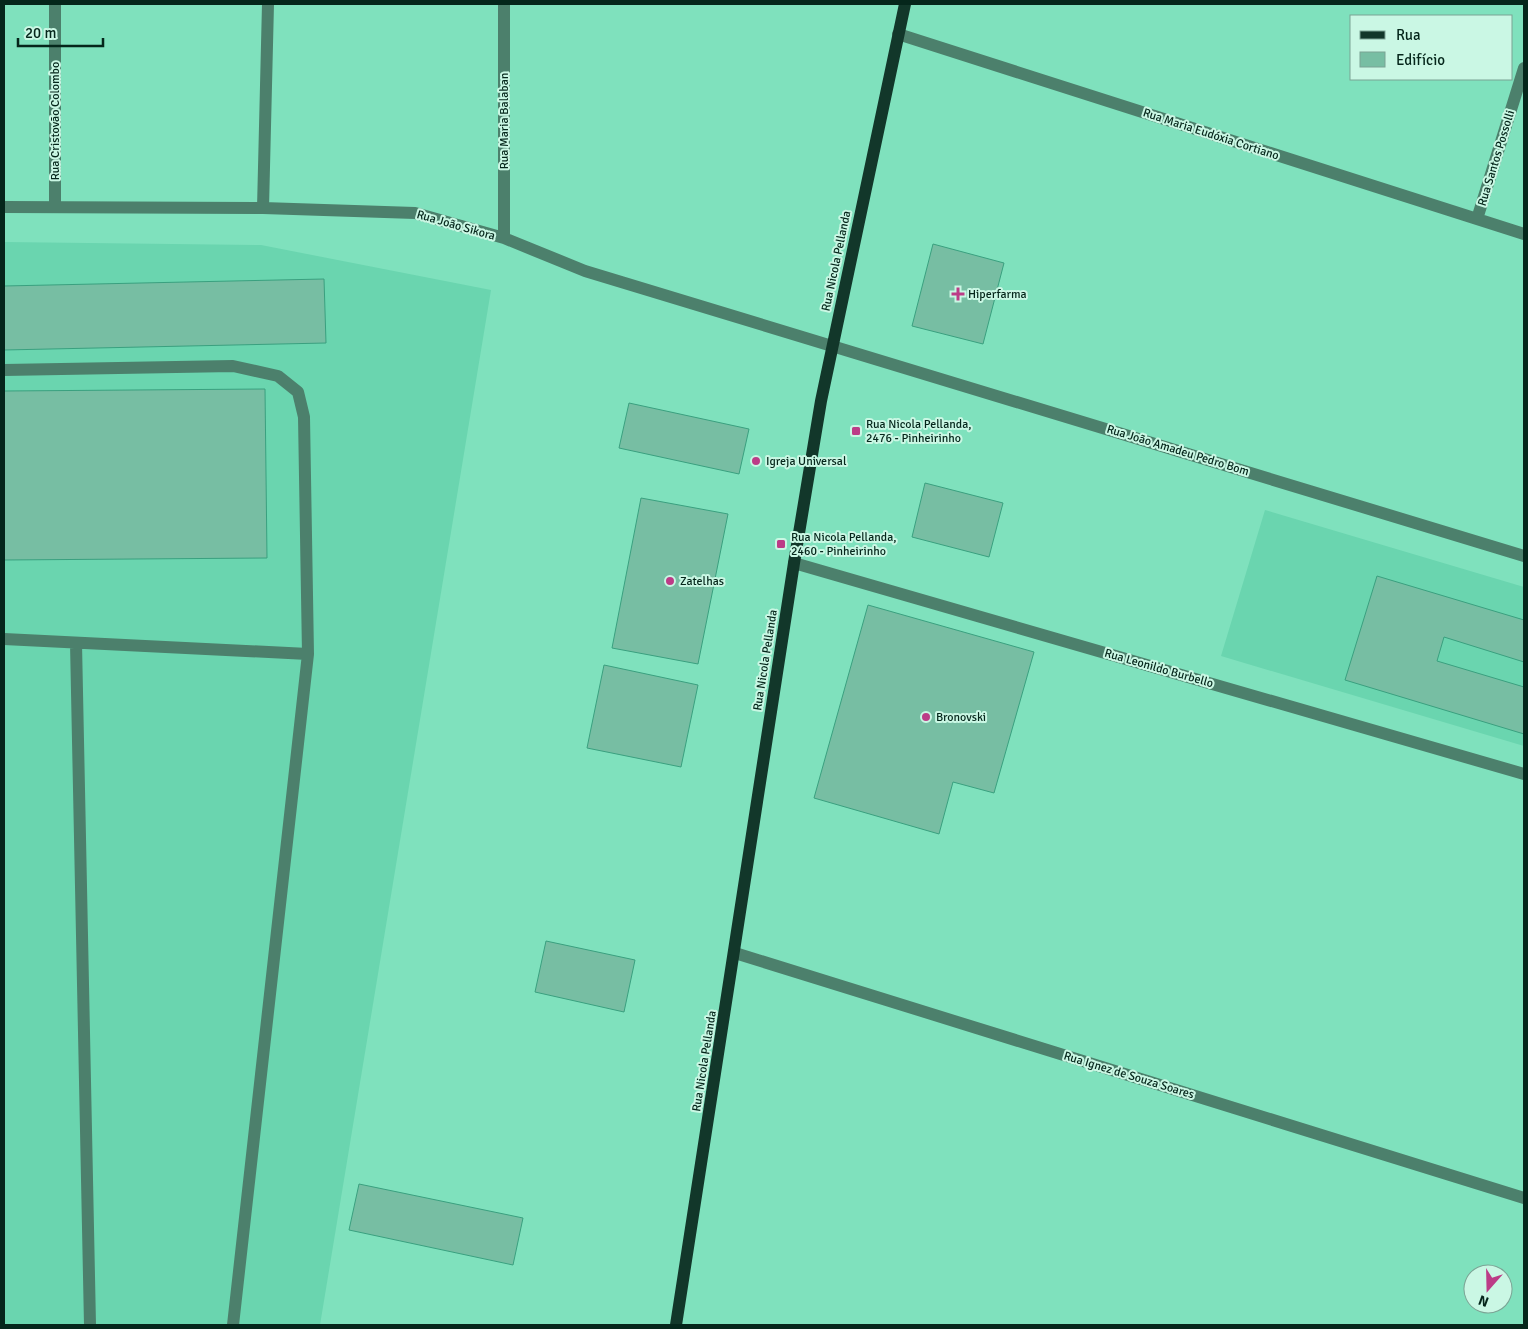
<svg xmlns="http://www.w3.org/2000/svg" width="1528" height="1329" viewBox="0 0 1528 1329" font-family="Signika,sans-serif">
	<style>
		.built { fill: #6ad5af }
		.building { fill: #77bea3; stroke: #3aa07f }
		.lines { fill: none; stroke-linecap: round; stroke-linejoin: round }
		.minor { stroke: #4c806c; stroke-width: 12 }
		.major { stroke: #12372a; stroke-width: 12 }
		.poi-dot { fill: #bc3c87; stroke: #caf7e4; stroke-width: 2 }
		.labels { text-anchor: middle; stroke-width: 4; stroke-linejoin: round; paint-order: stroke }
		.street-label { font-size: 12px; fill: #05261b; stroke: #caf7e4 }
		.poi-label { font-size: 12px; fill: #05261b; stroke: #caf7e4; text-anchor: start }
	</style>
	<rect width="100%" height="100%" fill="#7fe1bd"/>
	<path class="built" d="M4,242L261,245L491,290L320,1325H4Z
		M1265,510L1524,587V746L1221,656Z"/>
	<path class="building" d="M933,244L1004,263L983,344L912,326Z
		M324,279L326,343L4,350V286Z
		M265,389L267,558L4,560V391Z
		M629,403L749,429L739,474L619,448Z
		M925,483L1003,503L989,557L912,537Z
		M641,498L728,514L698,664L612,648Z
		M1377,576L1524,620V662L1444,637L1437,661L1524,687V734L1345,680Z
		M868,605L1034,652L994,793L953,782L939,834L814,798Z
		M604,665L698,685L681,767L587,748Z
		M546,941L635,960L624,1012L535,992Z
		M359,1184L523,1218L513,1265L349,1230Z"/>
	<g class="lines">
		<path class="minor" d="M55,4V207
			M898,34L1524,234
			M4,207L263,208L415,213L504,238L585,271L1524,556
			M263,208L268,4
			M1477,219L1524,68
			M504,238V4
			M4,370L233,366L278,376L298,392L304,417L308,654L233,1325
			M794,563L1524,774
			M4,639L308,654
			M76,643L90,1325
			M735,953L1524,1198"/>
		<path class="major" d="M676,1325L794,563L821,401L905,4"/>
	</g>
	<g class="poi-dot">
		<path d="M955.5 286.5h5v5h5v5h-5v5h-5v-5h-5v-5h5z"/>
		<rect x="851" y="426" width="10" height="10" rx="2.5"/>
		<circle cx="756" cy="461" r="5"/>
		<rect x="776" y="539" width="10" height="10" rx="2.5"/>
		<circle cx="670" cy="581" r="5"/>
		<circle cx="926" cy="717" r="5"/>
	</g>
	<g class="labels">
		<g class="street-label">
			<text transform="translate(55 121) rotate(-90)" y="4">Rua Cristovão Colombo</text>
			<text transform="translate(504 121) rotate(-90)" y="4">Rua Maria Balaban</text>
			<text transform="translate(1211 134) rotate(18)" y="4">Rua Maria Eudóxia Cortiano</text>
			<text transform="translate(1496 158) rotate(-73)" y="4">Rua Santos Possolli</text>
			<text transform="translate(456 225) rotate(16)" y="4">Rua João Sikora</text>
			<text transform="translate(836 261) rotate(-78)" y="4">Rua Nicola Pellanda</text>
			<text transform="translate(1178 450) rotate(17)" y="4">Rua João Amadeu Pedro Bom</text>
			<text transform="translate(765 660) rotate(-81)" y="4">Rua Nicola Pellanda</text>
			<text transform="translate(1159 668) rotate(16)" y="4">Rua Leonildo Burbello</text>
			<text transform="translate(704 1061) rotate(-81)" y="4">Rua Nicola Pellanda</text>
			<text transform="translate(1129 1075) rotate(17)" y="4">Rua Ignez de Souza Soares</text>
		</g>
		<g class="poi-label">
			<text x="968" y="298">Hiperfarma</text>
			<text x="866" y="428">Rua Nicola Pellanda,<tspan x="866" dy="14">2476 - Pinheirinho</tspan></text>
			<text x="766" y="465">Igreja Universal</text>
			<text x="791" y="541">Rua Nicola Pellanda,<tspan x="791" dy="14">2460 - Pinheirinho</tspan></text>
			<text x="680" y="585">Zatelhas</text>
			<text x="936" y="721">Bronovski</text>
		</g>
	</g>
	<rect width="1528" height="1329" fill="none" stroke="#05261b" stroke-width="10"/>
	<rect x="1350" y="15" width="162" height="65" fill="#caf7e4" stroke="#7ba394"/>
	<rect x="1360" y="31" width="25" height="8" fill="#12372a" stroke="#7ba394"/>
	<text x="1396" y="40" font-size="15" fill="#05261b">Rua</text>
	<rect x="1360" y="52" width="25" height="15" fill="#77bea3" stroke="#7ba394"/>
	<text x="1396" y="65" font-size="15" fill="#05261b">Edifício</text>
	<g transform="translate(1488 1289) rotate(200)"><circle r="24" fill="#caf7e4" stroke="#7ba394"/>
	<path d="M0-4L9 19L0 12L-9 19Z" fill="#bc3c87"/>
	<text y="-8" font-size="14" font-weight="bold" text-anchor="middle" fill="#05261b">N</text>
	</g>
	<path d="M18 38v8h85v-8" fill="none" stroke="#05261b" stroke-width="2.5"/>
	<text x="25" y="38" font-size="15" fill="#05261b" stroke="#caf7e4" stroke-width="4" paint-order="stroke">20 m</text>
</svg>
